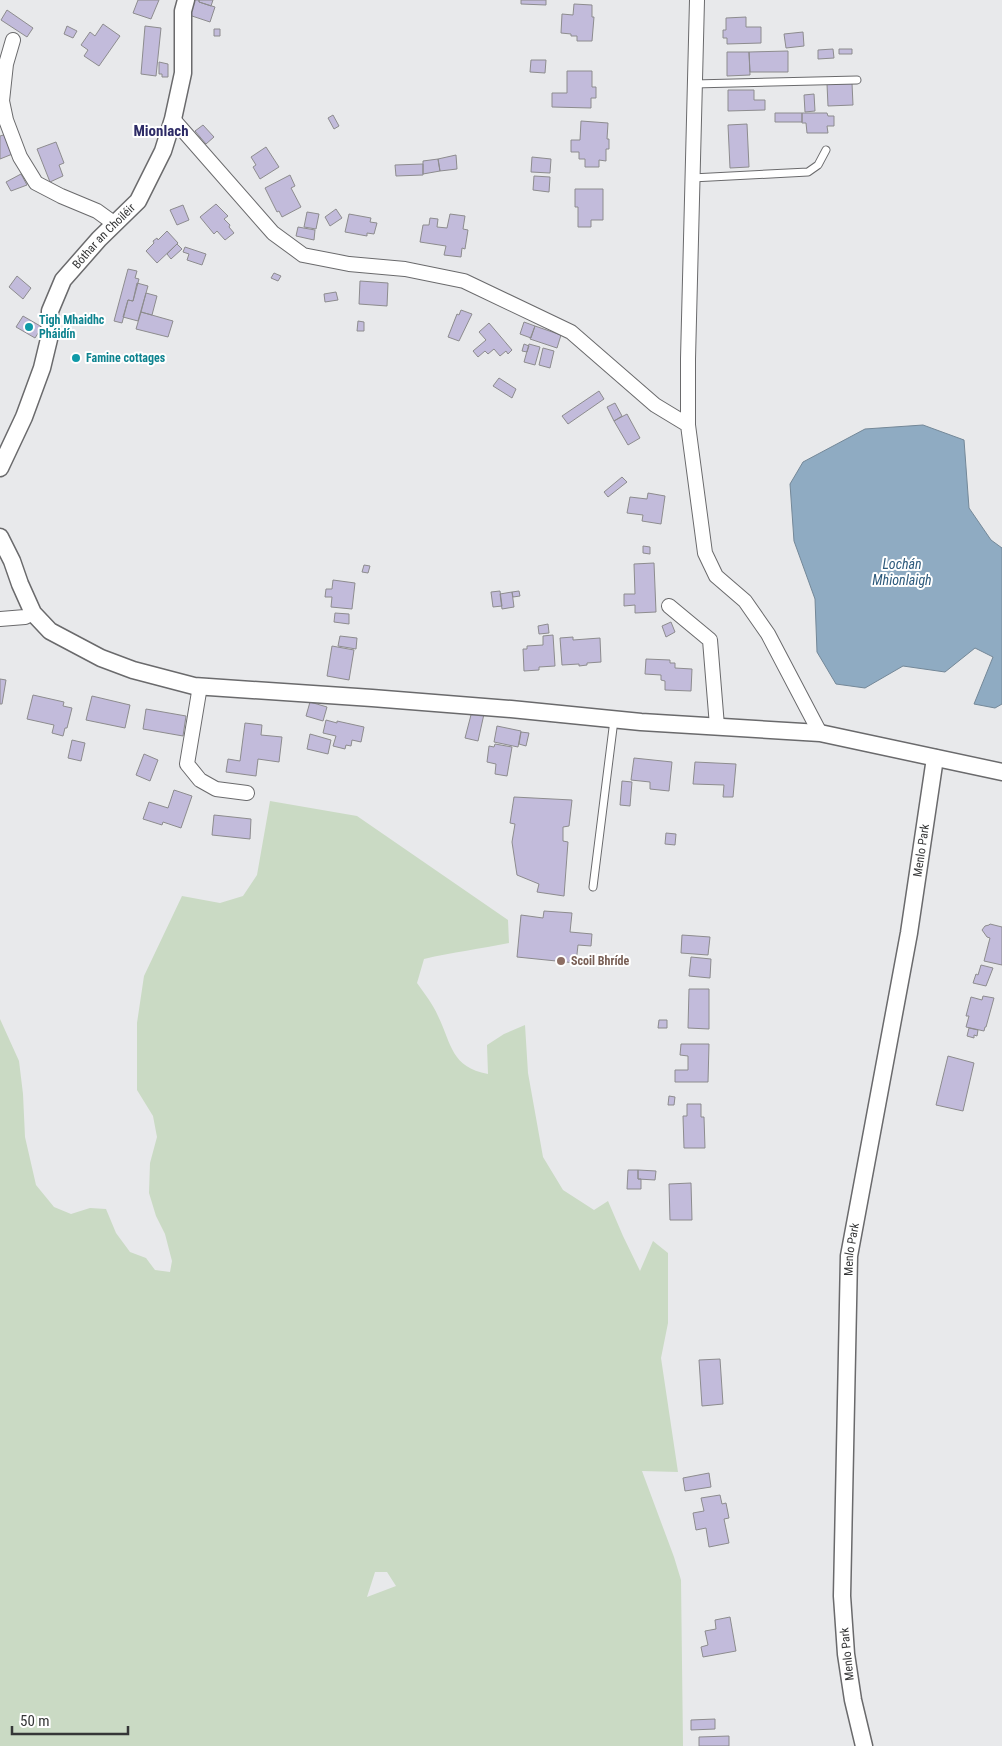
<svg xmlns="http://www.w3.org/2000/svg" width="1002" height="1746" viewBox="0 0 1002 1746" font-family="'Roboto Condensed',sans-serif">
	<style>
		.green { fill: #cadac4; fill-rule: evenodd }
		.water { fill: #8fabc2; stroke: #748898 }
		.building { fill: #c2bbdb; stroke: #8d8c8e }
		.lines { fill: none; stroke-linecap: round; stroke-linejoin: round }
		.service-casing { stroke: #6a6a6c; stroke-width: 9 }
		.minor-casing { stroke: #6a6a6c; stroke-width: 16 }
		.tertiary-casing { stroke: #6a6a6c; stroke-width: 19 }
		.service { stroke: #fff; stroke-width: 7 }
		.minor { stroke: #fff; stroke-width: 14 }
		.tertiary { stroke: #fff; stroke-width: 16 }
		.culture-dot { fill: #0f9aa8; stroke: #fff; stroke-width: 2 }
		.education-dot { fill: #8d6e63; stroke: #fff; stroke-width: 2 }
		.labels { text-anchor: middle; stroke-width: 4; stroke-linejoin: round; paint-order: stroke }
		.street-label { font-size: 12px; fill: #353637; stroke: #fff }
		.culture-label { font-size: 12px; font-weight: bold; fill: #0d838f; stroke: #fff; text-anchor: start }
		.education-label { font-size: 12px; font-weight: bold; fill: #785e54; stroke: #fff; text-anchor: start }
		.water-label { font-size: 14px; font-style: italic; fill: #2d5a7c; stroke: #fff }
		.quarter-label { font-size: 15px; font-weight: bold; fill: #2d2b66; stroke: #fff }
	</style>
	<rect width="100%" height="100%" fill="#e8e9eb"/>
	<path class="green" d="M270,801L357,816L508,920L509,943C481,949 452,952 424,959L417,983C424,993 433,1004 438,1016C452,1045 451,1067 488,1074L487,1045L504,1034L525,1025L528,1073L543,1157L563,1190L594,1210L608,1201L623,1236L640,1271L653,1241L668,1253V1323L661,1358L678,1472L642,1471L674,1557L681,1580L683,1746H0V1019L19,1061L23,1094L25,1137L36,1185L54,1207L71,1214L90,1208L106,1209L116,1233L130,1252L146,1258L155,1270L170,1272L172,1261L165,1234L156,1216L149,1193L150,1163L157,1137L153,1116L137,1090V1023L144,976L182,896L220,903L243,896L257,875ZM375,1572H387L396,1586L367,1597Z"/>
	<path class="water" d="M923,425L964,440L969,508L991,540L1002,548V704L995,708L974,704L993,657L975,648L945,672L903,666L865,688L836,684L817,652L815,599L794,541L790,484L803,462L865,429Z"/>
	<path class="building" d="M138,0H159L151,19L133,13Z
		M191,0H199V2L215,7L210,22L186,14Z
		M199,0H213L211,6L199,2Z
		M521,0H546V5L521,4Z
		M574,4L592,5V17H594L592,41H577V36H571V34L561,33L562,14L573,15Z
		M7,10L33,28L27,37L1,20Z
		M746,17V27H761V43L727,44V38H723V30H726V18Z
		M103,24L120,36L99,66L84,56L88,50L81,45L90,32L95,36Z
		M67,26L77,31L73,38L64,34Z
		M145,26L161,28L156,76L141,74Z
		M214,29H220V36H214Z
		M803,32L804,46L786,48L784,34Z
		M833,49L834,58L818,59V50Z
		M839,49H852V54H839Z
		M788,51V72H750L749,52Z
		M727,52H749L750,75L727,76Z
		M531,60H546L545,73L530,72Z
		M159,62L168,64V77H162V74H159Z
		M567,71H592V87H596V98H591V108L552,107V93H567Z
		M852,83L853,105L828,106L827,84Z
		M728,90H754V100H765V110L728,111Z
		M814,94L815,111L805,112L804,95Z
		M775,113H802V122H775Z
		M802,113H827L828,116H834V126H827L828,133H807L806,123H802Z
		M333,115L339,126L334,129L328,118Z
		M581,121L608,123L607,139H609V149H606V161L599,160V167H585V159H579V152H571V140H580Z
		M747,124L749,167L730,168L728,125Z
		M203,125L214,137L206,144L195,131Z
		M7,134L15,153L0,159V136Z
		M56,142L64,163L59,165L63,176L50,182L37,149Z
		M266,147L279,167L260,179L253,167L256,165L251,157Z
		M456,155L457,169L440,171L438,159Z
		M532,157L551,159L550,173L531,172Z
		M438,159L440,171L423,174V161Z
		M423,164V175L396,176L395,165Z
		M21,174L27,185L11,191L6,182Z
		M290,175L295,186L291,188L301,207L282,217L279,211L277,212L265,188Z
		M534,176L550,177L549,192L533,190Z
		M575,189H603V220H591V227H578V207H575Z
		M216,204L228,216L224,219L230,225L229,227L234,233L225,240L217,231L214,234L200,217Z
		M183,205L189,220L177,225L170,210Z
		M336,209L342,218L330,226L325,217Z
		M307,212L319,214L316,229L304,227Z
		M349,214L371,218L370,222L377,223L374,234L367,233V236L345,232Z
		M450,214L465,216L463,229L468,230L465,249L462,248L461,257L444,255L446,246L420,242L423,225H429L430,218L438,219L437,227L447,228Z
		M298,227L315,230L314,240L296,236Z
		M167,231L178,243L157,263L146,251L154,243L153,241L157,238L158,240Z
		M177,244L182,249L171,259L167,254Z
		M185,247L206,254L202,265L187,260L189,254L183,252Z
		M128,269L137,271L135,278L139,279L133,301L128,300L122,323L114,321Z
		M274,273L281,276L278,281L271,278Z
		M17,276L31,288L23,299L9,287Z
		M360,281L388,283L387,306L359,304Z
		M137,283L148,286L138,321L123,317L128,300L133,301Z
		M336,292L338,300L325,302L324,294Z
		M146,293L157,296L152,315L141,312Z
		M461,310L472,314L459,341L448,337L457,314L459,315Z
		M141,312L173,321L168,337L136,329Z
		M23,316L42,327L35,338L16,327Z
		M358,321L364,322V331H357Z
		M524,322L535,326L531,338L520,334Z
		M489,323L512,350L508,354L506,351L500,356L494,349L488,354L485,351L478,357L473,351L486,340L479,332Z
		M535,326L561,335L557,348L530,339Z
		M524,344L529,346L527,352L522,351Z
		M529,344L540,347L535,365L524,362Z
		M543,348L554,351L550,368L539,365Z
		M499,378L516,389L512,398L493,386Z
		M599,391L604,399L568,424L562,416Z
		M615,403L622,416L614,421L607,407Z
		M627,414L640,438L628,445L614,421Z
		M622,477L627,482L608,497L604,492Z
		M648,493L665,496L661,524L642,521L643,515L627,513L630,497L647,499Z
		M643,546L650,547V554L643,553Z
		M654,563L656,612L635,613V605L624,606V594H635L634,564Z
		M364,565L370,566L368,573L362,572Z
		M333,580L355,583L352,609L331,607L332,597H325L326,589H332Z
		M500,591L502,606L493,607L491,592Z
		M519,591L520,596L513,597L512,592Z
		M512,592L514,607L502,609L500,594Z
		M335,613L349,614V624L334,622Z
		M671,622L675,632L666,637L662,626Z
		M548,624L549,633L539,634L538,626Z
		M553,635L555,666L539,667V670L524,671L523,649H527V646L543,645V636Z
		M340,636L357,638L356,649L338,646Z
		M573,637V640L600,638L601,662L587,663V665L579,666V664L562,665L560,638Z
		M332,646L354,650L349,680L327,676Z
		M646,659L670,660V663H675V668L692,669L691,691L665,690V681L661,680V675L645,674Z
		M0,679L6,680L2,704H0Z
		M33,695L64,702L63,706L72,708L67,728H65L63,736L52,733L54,725L27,719Z
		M92,696L130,705L125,728L86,720Z
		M310,702L327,707L323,721L306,716Z
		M146,709L186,716L183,736L143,729Z
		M472,711L484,714L478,741L465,738Z
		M326,720L337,723V721L364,727L361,742L352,740L351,746L346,745L345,749L333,746L336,736L323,733Z
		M245,723L262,725L261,735L282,737L279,762L258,759L256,776L226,772L228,759L240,761Z
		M497,726L521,731L518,747L494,742Z
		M521,732L529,733L526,746L519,744Z
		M310,734L331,740L328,754L307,749Z
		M72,740L85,743L81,761L68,758Z
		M495,744L512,747L507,776L495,774L496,764L487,762L489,746L494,747Z
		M144,754L158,760L150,781L136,775Z
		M634,758L672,762L669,791L650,789V782L631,780Z
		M695,762L736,764L733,797H723L724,785L693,784Z
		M622,781L632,782L630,806L620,805Z
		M174,790L192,796L181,828L163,822L162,825L143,819L149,802L168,808Z
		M514,797L572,800L569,826L563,827V841L568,842L564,896L537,892L539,884L517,875L512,842L515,824L510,823Z
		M214,815L251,819L250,839L212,835Z
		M666,833L676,834L675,845L665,844Z
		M544,911L572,913L570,932L592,934L591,946L578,945L576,963L517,957L521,915L543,918Z
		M990,924L1002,927V965L984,961L990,938L987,937L982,930L985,926L989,925Z
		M682,935L710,937L708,955L681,953Z
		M691,957L711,959L710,978L689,976Z
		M981,965L993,968L986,986L973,983L976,974L978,975Z
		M689,989H709V1029L688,1028Z
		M983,996L994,998L986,1027H985L984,1031L966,1027L969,1016H966L971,997L982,1000Z
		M659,1020H667V1028H658Z
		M969,1028L978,1030L977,1036L974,1035V1038L967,1036Z
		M681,1044H709L708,1082H675V1070H688V1056L680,1055Z
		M948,1056L974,1063L963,1111L936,1105Z
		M669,1096L675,1097L674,1105H668Z
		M687,1104H701V1117H704L705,1148H684L683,1116H687Z
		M628,1170H638V1179H641V1189H627Z
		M638,1170L656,1171L655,1180L638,1179Z
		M691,1183L692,1220H670L669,1184Z
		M720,1359L723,1404L702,1406L699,1360Z
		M709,1473L711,1487L685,1491L683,1478Z
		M720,1495L722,1504L726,1503L729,1518L724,1519L729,1543L709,1547L706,1528L696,1530L693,1513L704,1511L701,1498Z
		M730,1617L736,1651L703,1657L701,1647L708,1645L705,1631L716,1629L715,1620Z
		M715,1719V1729L691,1730V1720Z
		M729,1736V1746H699V1737Z"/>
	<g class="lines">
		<defs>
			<path id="service" d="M694,84L857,80
				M692,178L808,172L818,165L826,150
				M593,887L614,720"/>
			<path id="minor" d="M697,0L688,359V425L705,553L716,576L745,601L768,634L820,733
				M13,40L6,64L2,101L6,120L20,157L36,183L61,196L97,211L115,224
				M173,119L273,233L303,255L349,264L405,269L464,281L571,332L655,405L688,425
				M669,606L710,640L717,726
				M0,619L25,617L33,613
				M200,686L187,764L200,780L216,789L247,793"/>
			<g id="tertiary">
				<path id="s1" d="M0,468L24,417L42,368L49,339L50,311L63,280L99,239L138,201L163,151L173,119L183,73V11L186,0"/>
				<path d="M0,537L12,561L20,584L33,613L50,631L101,658L133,670L194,686L372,698L511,709L641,722L820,733L1002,772"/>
				<path id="s2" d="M864,1746L853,1700L846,1654L842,1596L849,1256L909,933L935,758"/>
			</g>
		</defs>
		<use href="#service" class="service-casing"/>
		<use href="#minor" class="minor-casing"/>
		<use href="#tertiary" class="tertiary-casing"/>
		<use href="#service" class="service"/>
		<use href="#minor" class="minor"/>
		<use href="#tertiary" class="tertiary"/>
	</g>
	<g class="culture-dot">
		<circle cx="29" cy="327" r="5"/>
		<circle cx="76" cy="358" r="5"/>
	</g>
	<circle class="education-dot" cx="561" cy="961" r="5"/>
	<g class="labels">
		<g class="street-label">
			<text dy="4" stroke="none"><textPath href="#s1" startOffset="260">Bóthar an Choiléir</textPath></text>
			<text dy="4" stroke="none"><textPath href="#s2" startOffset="904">Menlo Park</textPath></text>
			<text dy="4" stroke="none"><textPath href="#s2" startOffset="499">Menlo Park</textPath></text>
			<text transform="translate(847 1654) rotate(-96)" y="4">Menlo Park</text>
		</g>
		<g class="culture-label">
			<text x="39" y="324">Tigh Mhaidhc<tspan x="39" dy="14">Pháidín</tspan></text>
			<text x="86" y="362">Famine cottages</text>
		</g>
		<g class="education-label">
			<text x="571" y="965">Scoil Bhríde</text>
		</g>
		<g class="water-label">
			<text x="902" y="569">Lochán<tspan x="902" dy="16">Mhionlaigh</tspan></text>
		</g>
		<g class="quarter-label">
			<text x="161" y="136">Mionlach</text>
		</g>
	</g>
	<path d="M12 1726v8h116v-8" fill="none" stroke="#353637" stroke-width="2.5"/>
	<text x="20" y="1726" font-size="15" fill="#353637" stroke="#ffffff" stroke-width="4" paint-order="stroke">50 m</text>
</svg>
